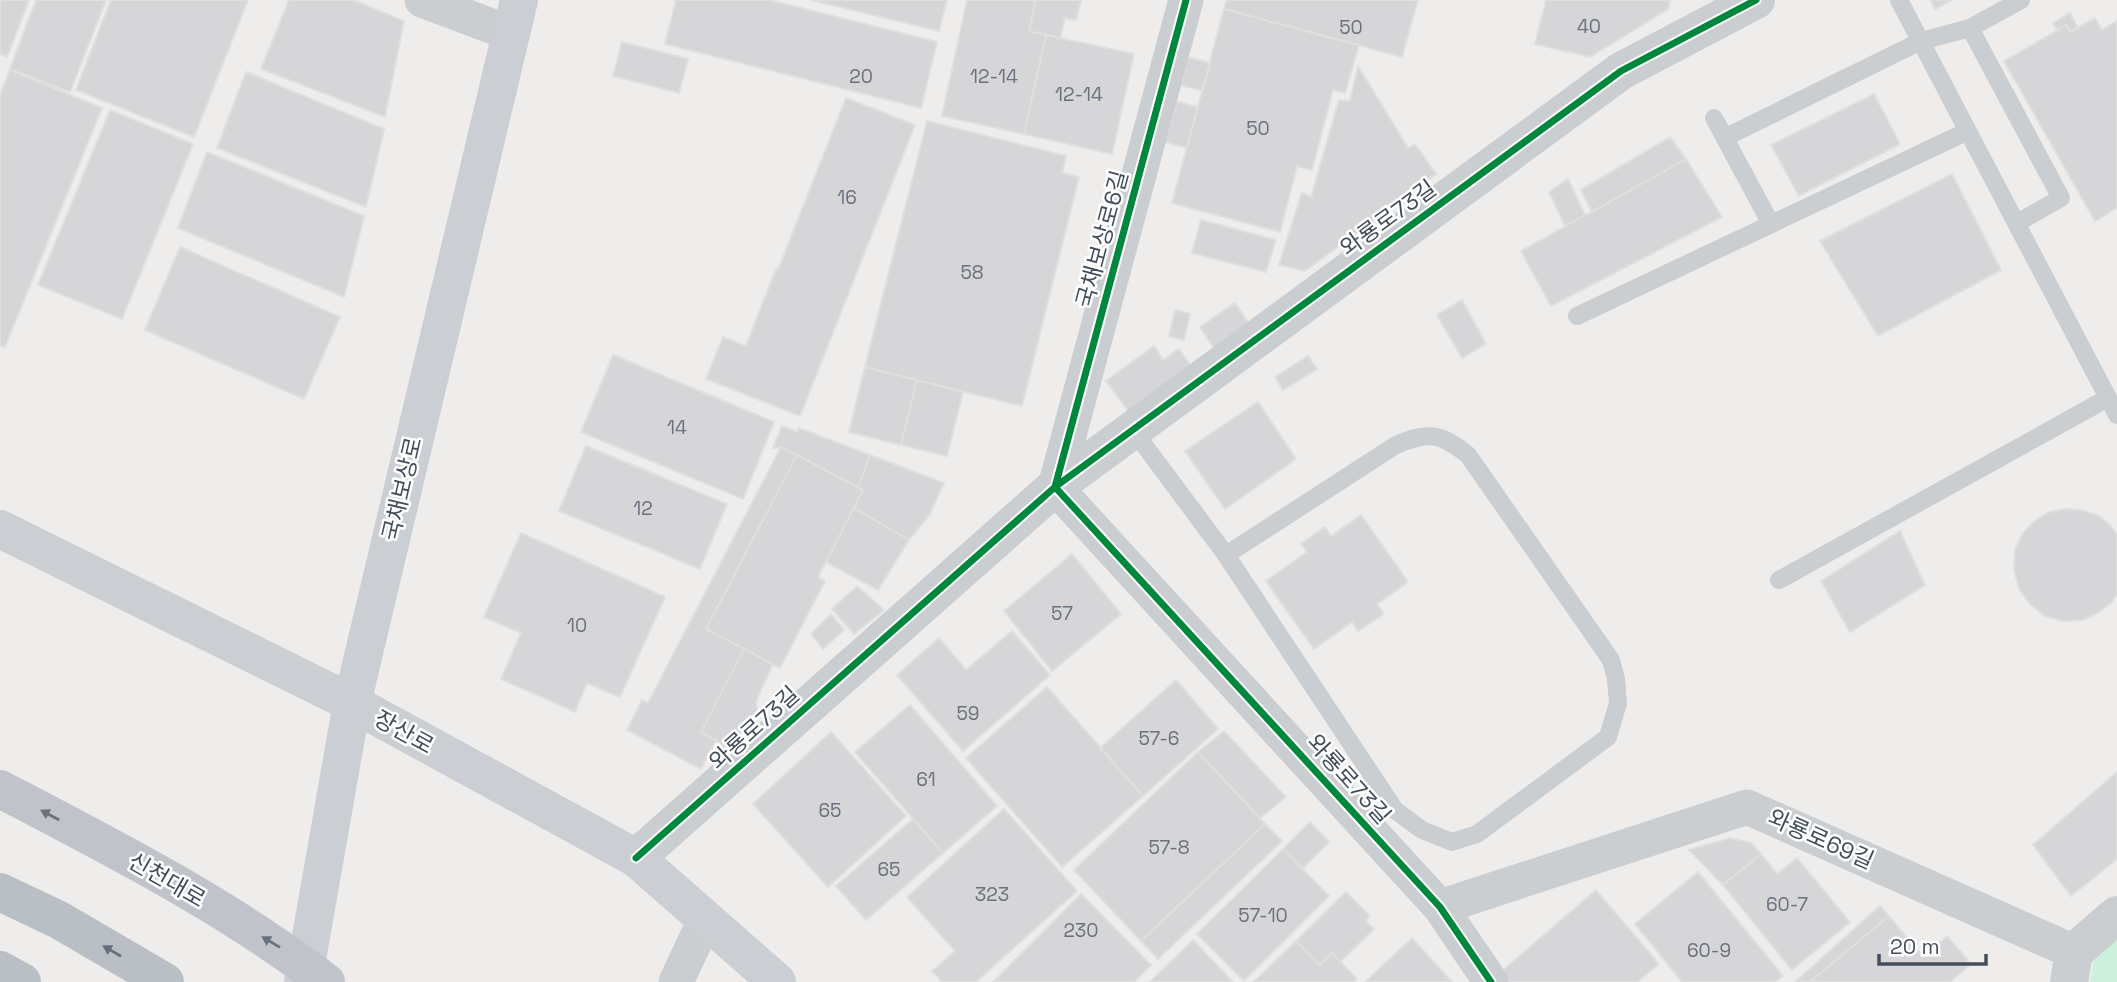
<svg xmlns="http://www.w3.org/2000/svg" width="2117" height="982" viewBox="0 0 2117 982" font-family="'Space Grotesk','Noto Sans KR',sans-serif">
	<style>
		.green { fill: #cef0de }
		.building { fill: #d6d6d8; stroke: #dfdfe0; stroke-width: 2 }
		.lines { fill: none; stroke-linecap: round; stroke-linejoin: round }
		.service { stroke: #caced1; stroke-width: 18 }
		.minor { stroke: #caced1; stroke-width: 35 }
		.tertiary { stroke: #caced1; stroke-width: 38 }
		.secondary { stroke: #cbced2; stroke-width: 38 }
		.trunk { stroke: #c0c4ca; stroke-width: 38 }
		.motorway { stroke: #babfc6; stroke-width: 38 }
		.cycleway-casing { stroke: #fff; stroke-width: 11 }
		.cycleway { stroke: #00873e; stroke-width: 7 }
		.oneway { fill: #68717c }
		.oneway2 { fill: #676f7b }
		.labels { text-anchor: middle; stroke-width: 5; stroke-linejoin: round; paint-order: stroke }
		.number-label { font-size: 19px; fill: #69717c }
		.street-label { font-size: 23px; fill: #434d5b; stroke: #fff }
	</style>
	<rect width="100%" height="100%" fill="#eeedec"/>
	<path class="green" d="M2117,936V982H2090L2095,954Z"/>
	<path class="building" d="M0,0H29L7,57L0,54Z
		M36,0H106L70,92L10,69Z
		M111,0H248L194,137L76,90Z
		M289,0H353L404,21L385,117L261,69Z
		M676,0H769L937,42L921,108L665,44Z
		M811,0H947L939,31Z
		M967,0H1036L1029,31L1046,35L1024,134L942,116Z
		M1036,0H1081L1076,20L1065,18L1060,38L1029,31Z
		M1227,0H1418L1402,57L1224,9Z
		M1546,0H1670L1668,9L1590,57L1535,44Z
		M1931,0H1952L1935,9Z
		M1224,9L1359,45L1345,93L1333,90L1312,170L1297,166L1280,232L1172,203Z
		M2070,13L2078,28L2070,32L2067,25L2057,30L2053,23Z
		M2095,18L2102,30L2117,21V208L2095,221L2004,61L2067,25L2070,32Z
		M1046,35L1134,54L1112,154L1024,134Z
		M622,42L688,59L679,93L613,76Z
		M1188,57L1210,63L1203,91L1181,85Z
		M1358,66L1408,148L1415,144L1436,174L1305,271L1279,265L1302,192L1311,197L1339,100L1350,101Z
		M10,70L102,108L5,347L0,345V95Z
		M246,72L384,129L366,207L217,148Z
		M1874,94L1900,144L1799,196L1771,145Z
		M846,98L915,125L800,416L706,379L723,337L746,346L776,269L778,270Z
		M1177,102L1198,107L1187,148L1165,142Z
		M110,110L193,144L122,319L38,285Z
		M927,121L1066,156L1062,173L1079,177L1022,406L865,367Z
		M1670,137L1686,159L1592,212L1581,190Z
		M207,152L364,216L344,297L178,228Z
		M1686,159L1722,217L1551,306L1521,251Z
		M1952,174L2001,270L1878,336L1820,241Z
		M1568,179L1585,215L1565,226L1549,192Z
		M1201,220L1276,240L1266,272L1192,253Z
		M180,247L340,317L304,399L145,330Z
		M1462,300L1486,344L1462,358L1437,315Z
		M1235,303L1249,324L1214,348L1200,327Z
		M1175,310L1190,314L1184,340L1169,336Z
		M1154,346L1163,360L1179,349L1192,368L1130,413L1106,381Z
		M613,355L774,422L743,499L581,432Z
		M1308,356L1317,369L1283,390L1275,377Z
		M865,367L917,380L901,445L849,432Z
		M917,380L963,392L947,456L901,445Z
		M1258,402L1296,459L1225,509L1185,451Z
		M782,426L797,432L799,428L870,455L858,487L781,447L773,448Z
		M586,446L727,504L700,569L559,511Z
		M781,447L797,455L706,629L744,649L701,732L716,740L701,769L627,730L642,700L648,703Z
		M797,455L863,490L818,577L825,581L780,668L706,629Z
		M870,455L944,483L930,514L909,540L854,508L863,490L858,487Z
		M854,508L909,540L878,590L826,562Z
		M2065,509L2081,510L2097,515L2110,525L2117,535V594L2111,603L2098,613L2083,620L2063,621L2045,616L2030,604L2019,589L2014,569L2015,550L2023,533L2035,521L2049,512Z
		M1361,515L1408,582L1377,604L1384,614L1358,631L1352,622L1314,649L1266,581L1307,552L1301,544L1325,527L1331,536Z
		M1900,531L1925,585L1850,632L1821,581Z
		M521,533L665,597L620,697L587,683L575,712L501,679L521,633L484,617Z
		M1072,554L1121,614L1052,671L1004,611Z
		M857,586L884,610L854,634L832,609Z
		M831,614L844,630L823,649L811,634Z
		M1012,631L1050,675L963,751L897,675L939,638L966,670Z
		M744,649L773,664L756,701L758,718L725,748L716,740L701,732Z
		M1176,680L1218,729L1143,796L1100,748Z
		M1047,687L1143,796L1062,867L966,758Z
		M910,705L997,806L943,853L855,752Z
		M1224,731L1286,797L1260,818L1198,752Z
		M831,732L906,816L828,887L753,804Z
		M1198,752L1265,824L1141,941L1074,870Z
		M2117,772V859L2071,896L2033,845Z
		M1004,809L1077,891L976,982H942L932,971L955,951L907,897Z
		M913,819L943,853L866,920L836,886Z
		M1310,822L1329,842L1302,869L1283,849Z
		M1265,824L1282,841L1158,959L1141,941Z
		M1730,838L1751,843L1761,854L1723,885L1689,850Z
		M1283,849L1329,896L1244,981L1197,934Z
		M1761,854L1777,874L1797,858L1850,922L1792,970L1723,885Z
		M1698,872L1783,976L1775,982H1682L1635,924Z
		M1596,890L1659,964L1637,982H1510L1501,972Z
		M1346,892L1370,916L1366,921L1374,929L1340,962L1332,953L1319,965L1296,941Z
		M1081,894L1151,965L1134,982H993Z
		M1880,906L1889,916L1810,982H1795Z
		M1889,916L1923,957L1947,936L1971,964L1950,982H1810Z
		M1412,938L1452,982H1365Z
		M1193,940L1233,982H1150Z
		M1296,941L1319,965L1332,953L1357,979L1354,982H1254Z"/>
	<g class="lines">
		<path class="service" d="M1899,0L2117,415
			M1970,28L2061,198L2017,223
			M1714,118L1771,224
			M1726,137L1921,41L1970,28L2021,0
			M1577,316L1968,131
			M1133,430L1226,555L1395,810L1422,830L1452,842L1477,834L1608,737L1618,703L1616,679L1611,660L1468,455C1440,433 1429,431 1396,445L1226,555
			M1779,580L2108,398"/>
		<path class="minor" d="M422,0L510,33
			M1186,0L1055,487L1440,907L1491,982
			M1440,907L1747,807L2074,952
			M676,982L705,920"/>
		<path class="tertiary" d="M636,858L1055,487L1621,71L1756,0
			M2069,982L2074,952L2117,915"/>
		<path class="secondary" d="M0,529L352,703L636,858L777,982
			M303,982L352,703L519,0"/>
		<path class="trunk" d="M0,789C111,847 227,906 326,982"/>
		<path class="motorway" d="M0,892L59,920L165,982
			M0,970L22,982"/>
		<defs>
			<path id="cycleway" d="M1186,0L1055,487L1440,907L1491,982
				M636,858L1055,487L1621,71L1756,0"/>
		</defs>
		<use href="#cycleway" class="cycleway-casing"/>
		<use href="#cycleway" class="cycleway"/>
	</g>
	<defs><path id="oneway-solid" d="M-6-.8H1V-3.2L6.5 0L1 3.2V.8H-6Z" transform="scale(1.75)"/></defs>
	<g class="oneway">
		<use href="#oneway-solid" transform="translate(50 815) rotate(-152)"/>
		<use href="#oneway-solid" transform="translate(271 942) rotate(-149)"/>
	</g>
	<use class="oneway2" href="#oneway-solid" transform="translate(112 951) rotate(-150)"/>
	<g class="labels">
		<g class="number-label">
			<text x="1589" y="33">40</text>
			<text x="1351" y="34">50</text>
			<text x="861" y="83">20</text>
			<text x="994" y="83">12-14</text>
			<text x="1079" y="101">12-14</text>
			<text x="1258" y="135">50</text>
			<text x="847" y="204">16</text>
			<text x="972" y="279">58</text>
			<text x="677" y="434">14</text>
			<text x="643" y="515">12</text>
			<text x="1062" y="620">57</text>
			<text x="577" y="632">10</text>
			<text x="968" y="720">59</text>
			<text x="1159" y="745">57-6</text>
			<text x="926" y="786">61</text>
			<text x="830" y="817">65</text>
			<text x="1169" y="854">57-8</text>
			<text x="889" y="876">65</text>
			<text x="992" y="901">323</text>
			<text x="1787" y="911">60-7</text>
			<text x="1263" y="922">57-10</text>
			<text x="1081" y="937">230</text>
			<text x="1709" y="957">60-9</text>
		</g>
		<g class="street-label">
			<text transform="translate(1388 218) rotate(-36)" y="8">와룡로73길</text>
			<text transform="translate(1102 239) rotate(-75)" y="8">국채보상로6길</text>
			<text transform="translate(402 489) rotate(-77)" y="8">국채보상로</text>
			<text transform="translate(754 728) rotate(-42)" y="8">와룡로73길</text>
			<text transform="translate(404 732) rotate(29)" y="8">장산로</text>
			<text transform="translate(1349 779) rotate(48)" y="8">와룡로73길</text>
			<text transform="translate(1821 839) rotate(24)" y="8">와룡로69길</text>
			<text transform="translate(167 880) rotate(30)" y="8">신천대로</text>
		</g>
	</g>
	<path d="M1879 954v10h107v-10" fill="none" stroke="#434d5b" stroke-width="3.5"/>
	<text x="1890" y="954" font-size="21" fill="#434d5b" stroke="#ffffff" stroke-width="5" paint-order="stroke">20 m</text>
</svg>
